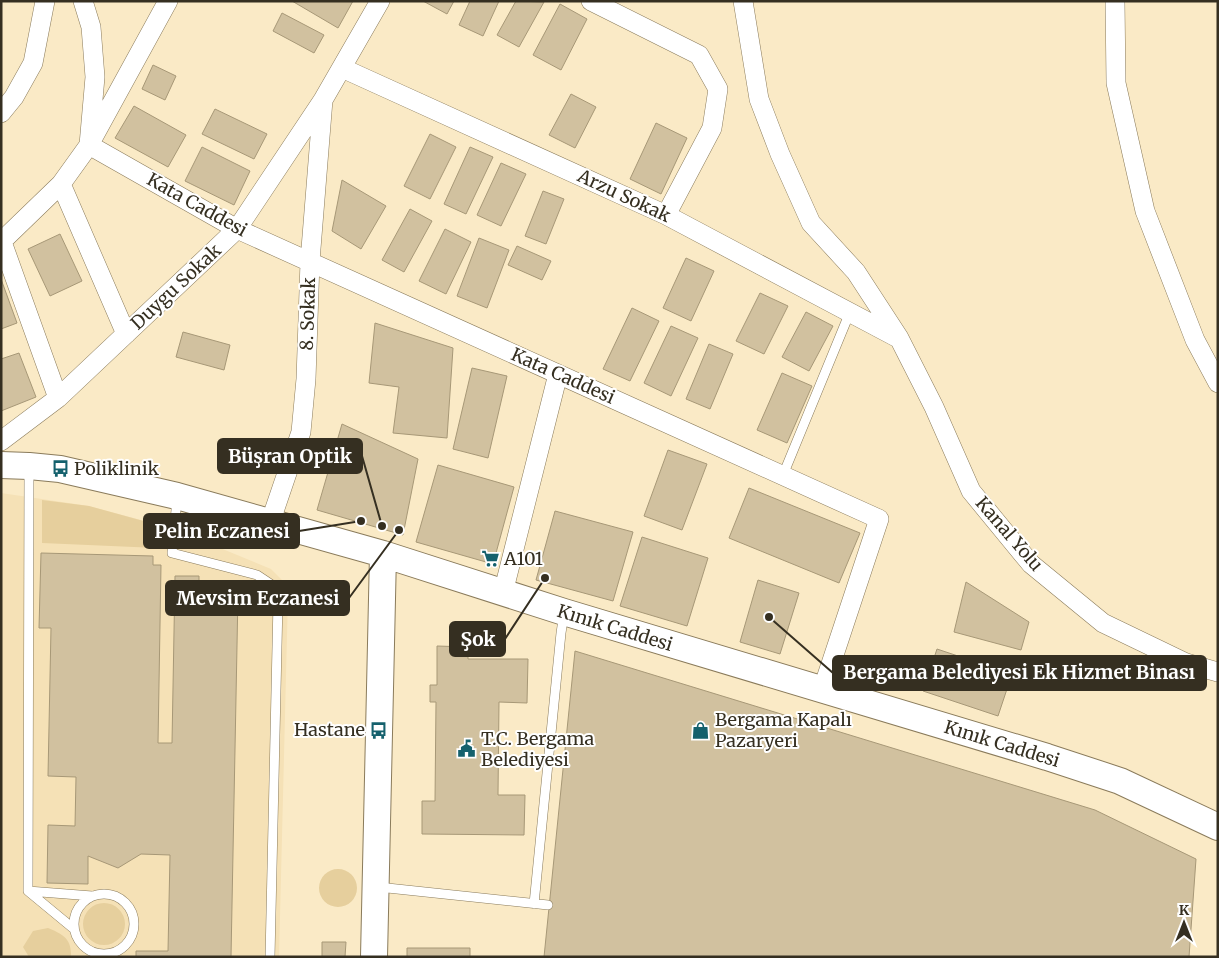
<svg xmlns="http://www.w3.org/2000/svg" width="1219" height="958" viewBox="0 0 1219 958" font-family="Merriweather,serif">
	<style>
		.built { fill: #f5e1b6 }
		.green { fill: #e6cf9d }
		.building { fill: #d1c19f; stroke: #a79877 }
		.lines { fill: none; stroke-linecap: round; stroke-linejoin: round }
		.lane-casing { stroke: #8a7b5b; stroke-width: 10 }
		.street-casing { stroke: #8a7b5b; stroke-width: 20 }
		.secondary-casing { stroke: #8a7b5b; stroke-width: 28 }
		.lane { stroke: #fff; stroke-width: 9 }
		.street { stroke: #fff; stroke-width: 19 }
		.secondary { stroke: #fff; stroke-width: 26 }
		.labels { text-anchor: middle; stroke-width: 4; stroke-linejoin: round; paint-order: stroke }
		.street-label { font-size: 18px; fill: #352f21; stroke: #fff }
		.poi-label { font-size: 18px; fill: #352f21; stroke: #fff; text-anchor: start }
		.leader { fill: none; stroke: #352f21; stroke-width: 2 }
		.callout-dot { fill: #352f21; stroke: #fff; stroke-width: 2 }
		.callout { fill: #352f21; stroke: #352f21; stroke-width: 2 }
		.callout-label { font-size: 19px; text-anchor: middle; font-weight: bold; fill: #fff }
	</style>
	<rect width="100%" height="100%" fill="#faeac6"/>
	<path class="built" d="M1,493L89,506L174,529L271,569L284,582L288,596L279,957H1Z"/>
	<path class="green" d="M42,500L89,506L158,525L157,548L42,543Z
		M319 888a19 19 0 1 1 38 0a19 19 0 1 1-38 0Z
		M83 924a21 21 0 1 1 42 0a21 21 0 1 1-42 0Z
		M48,928C62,934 72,938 71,957H29L23,947L33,931Z"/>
	<path class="building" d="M292,1H353L338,28Z
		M423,1H454L447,14Z
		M470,1H499L483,36L459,25Z
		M516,1L544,2L519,47L497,35Z
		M560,4L587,19L561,70L533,55Z
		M282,13L324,35L314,53L273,31Z
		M153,65L176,76L165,100L142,89Z
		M571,94L596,107L575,148L549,135Z
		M134,106L186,135L168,167L115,138Z
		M215,109L267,134L254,159L202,134Z
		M656,123L687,138L661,194L630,179Z
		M430,134L456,147L430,199L404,186Z
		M202,147L250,171L234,205L185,181Z
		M470,147L493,157L466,214L444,204Z
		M501,163L526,174L501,226L477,215Z
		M342,180L386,206L361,249L332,231Z
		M543,191L564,199L546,244L525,236Z
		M410,209L432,221L404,272L382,260Z
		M445,229L471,242L446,294L419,281Z
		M60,234L82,281L50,296L28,249Z
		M479,238L509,250L487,308L457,296Z
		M517,246L551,261L542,280L508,265Z
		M686,258L714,271L691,321L663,308Z
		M1,279L17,323L1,329Z
		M760,293L788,306L764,354L736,341Z
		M632,308L659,321L630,381L603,369Z
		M806,312L833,326L809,371L782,357Z
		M375,323L453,348L447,438L393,433L399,387L369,383Z
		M671,326L698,338L671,396L644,383Z
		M183,332L230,345L224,370L176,357Z
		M709,344L733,354L710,409L686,399Z
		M19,353L36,397L1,411V359Z
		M472,368L507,376L488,458L453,449Z
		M782,373L812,386L787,443L757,430Z
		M342,424L418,459L403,535L317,510Z
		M668,450L707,464L682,530L644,516Z
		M438,465L514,487L493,564L416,542Z
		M749,488L860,533L839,583L729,538Z
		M555,511L633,532L613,601L536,580Z
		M642,537L708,558L687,626L620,606Z
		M41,553L153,556V565H161L158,743H172L175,576H199V593L238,594L231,957H136V951H168L170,855L141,854L118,868L88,856V884L47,883L48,825L75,826L76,777L48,776L51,628H39Z
		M758,580L799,593L780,654L740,642Z
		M966,582L1029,622L1021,650L954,632Z
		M437,646L468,647V659H528L527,703L499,702L498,795H525L524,835L422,834V801H435L436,702H430V685H437Z
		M937,649L1012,674L998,716L923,691Z
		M575,651L1095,810L1196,859L1189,957H544Z
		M322,942H346L345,957H322Z
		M407,948H470V957H407Z"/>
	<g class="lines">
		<defs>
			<path id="lane" d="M783,475L850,312
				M177,499L172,553L257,575L272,585L278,602L270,957
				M378,887L548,905
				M28,891L29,469
				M74 924a30 30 0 1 1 60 0a30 30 0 1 1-60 0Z
				M534,904L561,633L564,613
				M74,929L28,891L92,896"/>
			<path id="street" d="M83,1L91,27L95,77L89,145L237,229L879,519L822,691
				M591,1L699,55L718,89L712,128L666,215
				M743,1L759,99L780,154L811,223L856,272L899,338L934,407L971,491L1031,564L1103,623L1186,663L1218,672
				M1115,1L1116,83L1145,211L1195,340L1218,383
				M342,68L666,215L898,338
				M1,113L14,97L33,63L45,1
				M61,184L126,334
				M1,242L61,184L89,145L168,1
				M2,242L58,398
				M1,441L58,398L237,229L323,100L380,1
				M270,523L301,432L306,379L310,261L323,100
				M503,593L558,374"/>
			<path id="secondary" d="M1,465L29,466L60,469L177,496L383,554L564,612L1047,757L1120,781L1218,827
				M374,957L383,554"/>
		</defs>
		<use href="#lane" class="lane-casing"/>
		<use href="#street" class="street-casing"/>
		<use href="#secondary" class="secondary-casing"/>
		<use href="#lane" class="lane"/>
		<use href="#street" class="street"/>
		<use href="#secondary" class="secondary"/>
	</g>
	<defs>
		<symbol id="bus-bare" viewBox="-9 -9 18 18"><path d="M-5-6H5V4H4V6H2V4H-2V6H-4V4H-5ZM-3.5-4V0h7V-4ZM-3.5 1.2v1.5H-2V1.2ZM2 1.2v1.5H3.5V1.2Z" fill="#15616d" stroke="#fff" stroke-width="2.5" paint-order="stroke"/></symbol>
		<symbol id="supermarket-bare" viewBox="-9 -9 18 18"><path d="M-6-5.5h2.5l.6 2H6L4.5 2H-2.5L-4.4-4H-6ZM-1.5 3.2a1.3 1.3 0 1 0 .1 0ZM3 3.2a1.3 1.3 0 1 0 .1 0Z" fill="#15616d" stroke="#fff" stroke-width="2.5" paint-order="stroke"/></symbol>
		<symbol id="shop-bare" viewBox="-9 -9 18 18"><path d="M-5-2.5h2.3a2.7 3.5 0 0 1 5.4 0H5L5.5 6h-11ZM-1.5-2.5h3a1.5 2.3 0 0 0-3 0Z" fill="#15616d" stroke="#fff" stroke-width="2.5" paint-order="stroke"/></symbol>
		<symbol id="civic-bare" viewBox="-9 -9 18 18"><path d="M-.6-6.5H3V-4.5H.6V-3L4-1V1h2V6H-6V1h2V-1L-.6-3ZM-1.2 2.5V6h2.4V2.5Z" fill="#15616d" stroke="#fff" stroke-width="2.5" paint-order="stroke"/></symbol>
	</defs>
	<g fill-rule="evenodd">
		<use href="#bus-bare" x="48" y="456" width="25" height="25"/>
		<use href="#supermarket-bare" x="478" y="546" width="25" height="25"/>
		<use href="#bus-bare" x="366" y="718" width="25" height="25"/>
		<use href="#shop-bare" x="688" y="718" width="25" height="25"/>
		<use href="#civic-bare" x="454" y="736" width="25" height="25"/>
	</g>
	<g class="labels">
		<g class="street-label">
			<text transform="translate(624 196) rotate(25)" y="6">Arzu Sokak</text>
			<text transform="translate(197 205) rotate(29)" y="6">Kata Caddesi</text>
			<text transform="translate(176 287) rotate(-43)" y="6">Duygu Sokak</text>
			<text transform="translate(308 314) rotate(-88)" y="6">8. Sokak</text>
			<text transform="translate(563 376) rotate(24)" y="6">Kata Caddesi</text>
			<text transform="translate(1009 534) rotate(49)" y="6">Kanal Yolu</text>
			<text transform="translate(615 628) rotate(17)" y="6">Kınık Caddesi</text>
			<text transform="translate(1002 744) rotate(17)" y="6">Kınık Caddesi</text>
		</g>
		<g class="poi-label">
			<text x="74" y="475">Poliklinik</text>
			<text x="504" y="565">A101</text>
			<text x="715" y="726">Bergama Kapalı<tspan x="715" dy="21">Pazaryeri</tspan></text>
			<text x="365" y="736" text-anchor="end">Hastane</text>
			<text x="481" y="745">T.C. Bergama<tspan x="481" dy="21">Belediyesi</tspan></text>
		</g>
	</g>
	<path class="leader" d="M382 526L362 456M361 521L299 531M399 530L349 598M545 578L505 639M769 617L833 673"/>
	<g class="callout-dot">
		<circle cx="382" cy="526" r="5"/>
		<circle cx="361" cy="521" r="5"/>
		<circle cx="399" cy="530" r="5"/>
		<circle cx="545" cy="578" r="5"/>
		<circle cx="769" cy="617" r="5"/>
	</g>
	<g class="callout">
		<rect x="218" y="439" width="144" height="34" rx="5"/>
		<rect x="144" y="514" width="155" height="34" rx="5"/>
		<rect x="166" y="581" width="183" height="34" rx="5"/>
		<rect x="450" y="622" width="55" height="34" rx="5"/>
		<rect x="833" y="656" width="373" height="34" rx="5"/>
	</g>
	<g class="callout-label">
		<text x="290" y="463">Büşran Optik</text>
		<text x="222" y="538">Pelin Eczanesi</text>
		<text x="258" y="605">Mevsim Eczanesi</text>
		<text x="478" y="646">Şok</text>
		<text x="1019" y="679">Bergama Belediyesi Ek Hizmet Binası</text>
	</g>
	<rect width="1219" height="958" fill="none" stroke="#352f21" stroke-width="5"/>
	<g transform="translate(1184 923)" stroke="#ffffff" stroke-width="4" paint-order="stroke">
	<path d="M0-4L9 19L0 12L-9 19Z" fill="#352f21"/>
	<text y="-8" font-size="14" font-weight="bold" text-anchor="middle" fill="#352f21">K</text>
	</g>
</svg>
